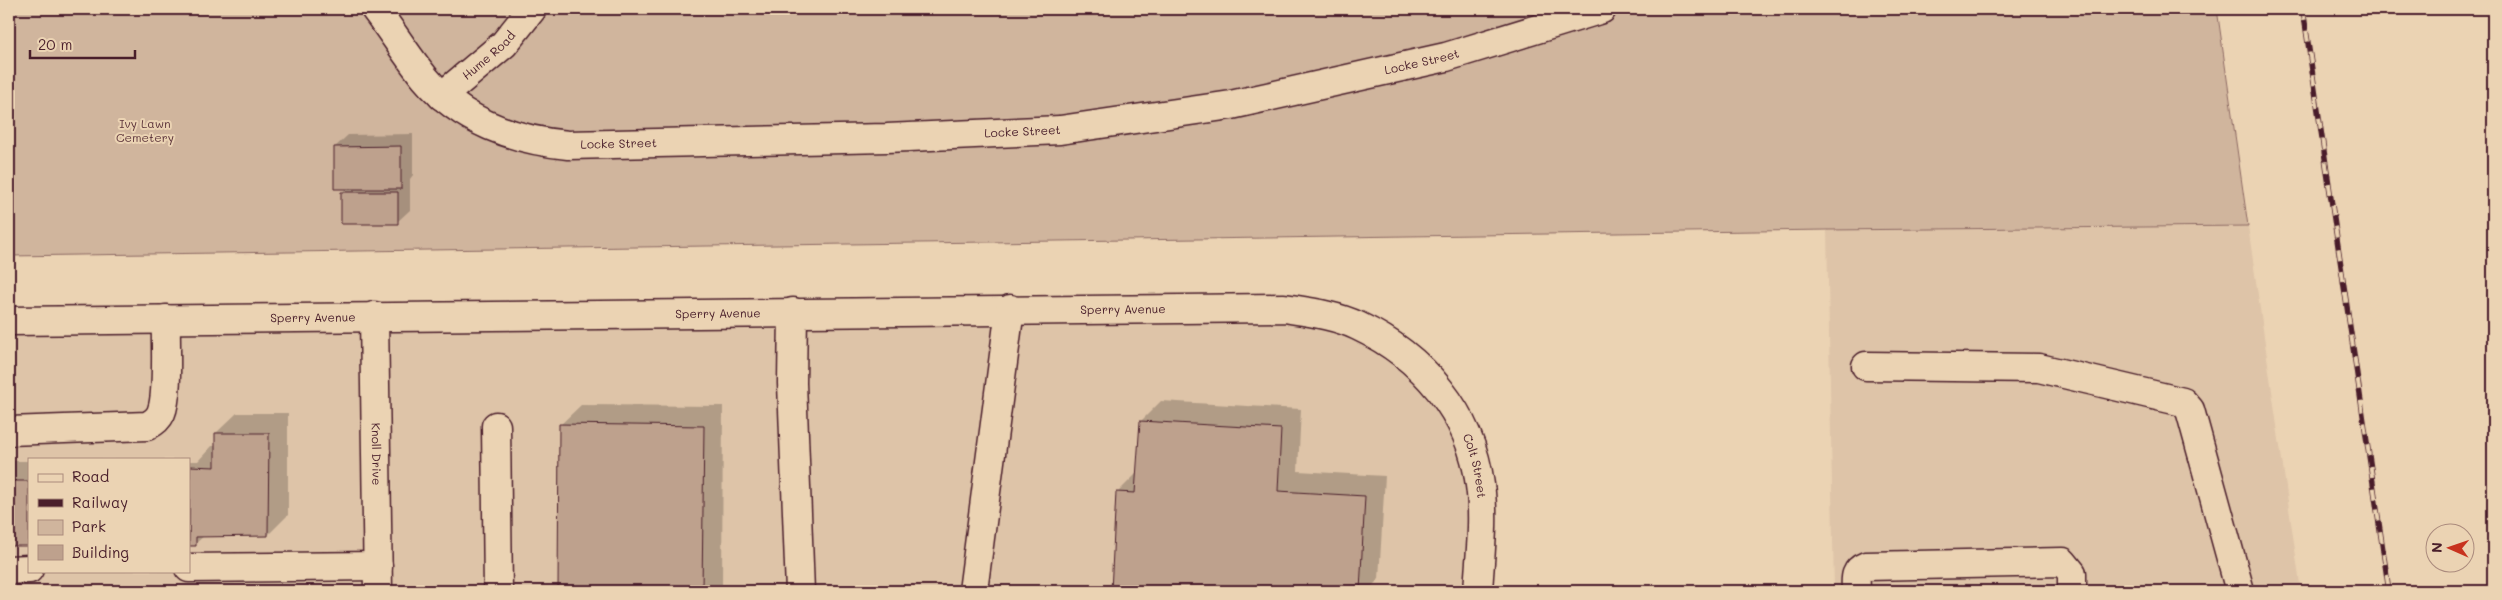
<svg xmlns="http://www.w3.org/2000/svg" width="2502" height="600" viewBox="0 0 2502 600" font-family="Mali,sans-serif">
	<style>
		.built { fill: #dec4a8; fill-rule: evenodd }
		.green { fill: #d0b59d; stroke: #8d6a64 }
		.shadow { fill: #0003 }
		.building { fill: #bea18d; stroke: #4a1f2b }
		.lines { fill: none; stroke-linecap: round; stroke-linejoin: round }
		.minor-casing { stroke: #4a1f2b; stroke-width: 31 }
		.minor { stroke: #ebd3b3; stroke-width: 28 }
		.rail-casing { stroke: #4a1f2b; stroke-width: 5.5 }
		.rail { stroke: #ebd3b3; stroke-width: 4; stroke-dasharray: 11; stroke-linecap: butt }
		.labels { text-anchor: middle; stroke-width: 4; stroke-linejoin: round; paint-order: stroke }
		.street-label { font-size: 12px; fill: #4a1f2b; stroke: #ebd3b3 }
		.park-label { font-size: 12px; fill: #5e363c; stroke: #ebd3b3 }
	</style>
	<rect width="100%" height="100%" fill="#ebd3b3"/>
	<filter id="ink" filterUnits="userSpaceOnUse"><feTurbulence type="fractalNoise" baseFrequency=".02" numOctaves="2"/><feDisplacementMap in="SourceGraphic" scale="10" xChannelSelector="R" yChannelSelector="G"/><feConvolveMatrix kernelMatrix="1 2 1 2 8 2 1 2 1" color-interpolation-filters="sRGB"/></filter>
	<g filter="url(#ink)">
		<path class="built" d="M2248,226L2301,591H1834L1827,230Z
			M1284,308L1378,336L1467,438L1477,591H9V321ZM29,459H189V571H29Z"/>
		<path class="green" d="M9,9H2217L2248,226L1827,230L9,256Z"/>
		<path class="shadow" d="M413,134V175L410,179V210L397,222L342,193L346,188L335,147L348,135Z
			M1161,401L1301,409L1298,471L1385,476L1379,579L1367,591H1112L1117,493L1138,472L1141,421Z
			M581,405L723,406L722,591H559L560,425Z
			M237,413H288V515L268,535H205L195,544H189V461H198L212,446H216V433Z
			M9,461H29V545H9Z"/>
		<path class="building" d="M401,146V189H334V147Z
			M341,192H398V224H341Z
			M1140,421L1281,429L1278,491L1365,496L1360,591H1111L1116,492L1135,493Z
			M559,424L704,426L702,591H558Z
			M215,433H269L268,536L196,537V546H189L190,466L215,467Z
			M9,481H29V546H9Z"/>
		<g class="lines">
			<defs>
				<g id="minor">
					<path id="s1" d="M375,9C392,31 407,56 425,78C461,121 514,140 568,145L887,138L1060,130L1231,105L1446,57L1602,9"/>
					<path id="s2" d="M442,96L504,44L532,9"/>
					<path d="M793,312L792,383L800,591"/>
					<path id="s3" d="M374,316L378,591"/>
					<path id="s4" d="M9,321L1284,308C1309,312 1335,315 1358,326C1422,356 1471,413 1480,485C1485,519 1480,556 1478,591"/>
					<path d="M1866,366L2039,368L2183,402L2190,410L2240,591"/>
					<path d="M496,426L498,591"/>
					<path d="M9,431L147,426C153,423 158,420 161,413C169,394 165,342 166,319"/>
					<path d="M189,568L378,566"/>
					<path d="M9,570L29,569"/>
					<path d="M973,591L1010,309"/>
					<path d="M1856,591C1856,580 1853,571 1866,566L2063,562L2072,573V591"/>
				</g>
			</defs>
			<use href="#minor" class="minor-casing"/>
			<use href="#minor" class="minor"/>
			<defs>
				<path id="rail" d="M2303,9L2389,591"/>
			</defs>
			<use href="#rail" class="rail-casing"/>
			<use href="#rail" class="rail"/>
		</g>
	</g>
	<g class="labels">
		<g class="street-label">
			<text dy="4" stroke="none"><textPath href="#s2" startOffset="62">Hume Road</textPath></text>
			<text dy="4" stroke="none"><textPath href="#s1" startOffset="1108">Locke Street</textPath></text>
			<text dy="4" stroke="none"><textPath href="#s1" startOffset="702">Locke Street</textPath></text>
			<text dy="4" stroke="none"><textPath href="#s1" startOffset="298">Locke Street</textPath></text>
			<text dy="4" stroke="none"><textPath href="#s4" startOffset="1114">Sperry Avenue</textPath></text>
			<text dy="4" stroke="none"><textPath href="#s4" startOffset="709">Sperry Avenue</textPath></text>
			<text dy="4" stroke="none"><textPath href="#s4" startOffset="304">Sperry Avenue</textPath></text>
			<text dy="4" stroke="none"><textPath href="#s3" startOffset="138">Knoll Drive</textPath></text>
			<text dy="4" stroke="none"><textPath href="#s4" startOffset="1541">Colt Street</textPath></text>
		</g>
		<g class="park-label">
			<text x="145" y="128">Ivy Lawn<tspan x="145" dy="14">Cemetery</tspan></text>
		</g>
	</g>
	<rect width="2502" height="600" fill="none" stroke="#ebd3b3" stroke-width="30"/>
	<rect x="15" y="15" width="2472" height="570" fill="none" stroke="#4a1f2b" stroke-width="2" filter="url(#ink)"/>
	<rect x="28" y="458" width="162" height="115" fill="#ebd3b3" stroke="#ab8b7d"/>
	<rect x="38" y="474" width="25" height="8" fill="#ebd3b3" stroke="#ab8b7d"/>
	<text x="72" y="482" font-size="15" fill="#4a1f2b">Road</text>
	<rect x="38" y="499" width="25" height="8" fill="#4a1f2b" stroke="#ab8b7d"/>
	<text x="72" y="508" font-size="15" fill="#4a1f2b">Railway</text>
	<rect x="38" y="520" width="25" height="15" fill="#d0b59d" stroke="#ab8b7d"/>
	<text x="72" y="532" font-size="15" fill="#4a1f2b">Park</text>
	<rect x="38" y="545" width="25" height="15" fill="#bea18d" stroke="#ab8b7d"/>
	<text x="72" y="558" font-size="15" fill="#4a1f2b">Building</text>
	<g transform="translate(2450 548) rotate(272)"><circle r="24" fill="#ebd3b3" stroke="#ab8b7d"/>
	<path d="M0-4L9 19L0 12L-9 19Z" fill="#c8321e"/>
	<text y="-8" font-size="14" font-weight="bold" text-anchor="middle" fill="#4a1f2b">N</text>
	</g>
	<path d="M30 50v8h105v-8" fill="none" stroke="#4a1f2b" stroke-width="2.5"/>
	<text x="38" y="50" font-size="15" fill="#4a1f2b" stroke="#ebd3b3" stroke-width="4" paint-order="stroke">20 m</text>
</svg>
